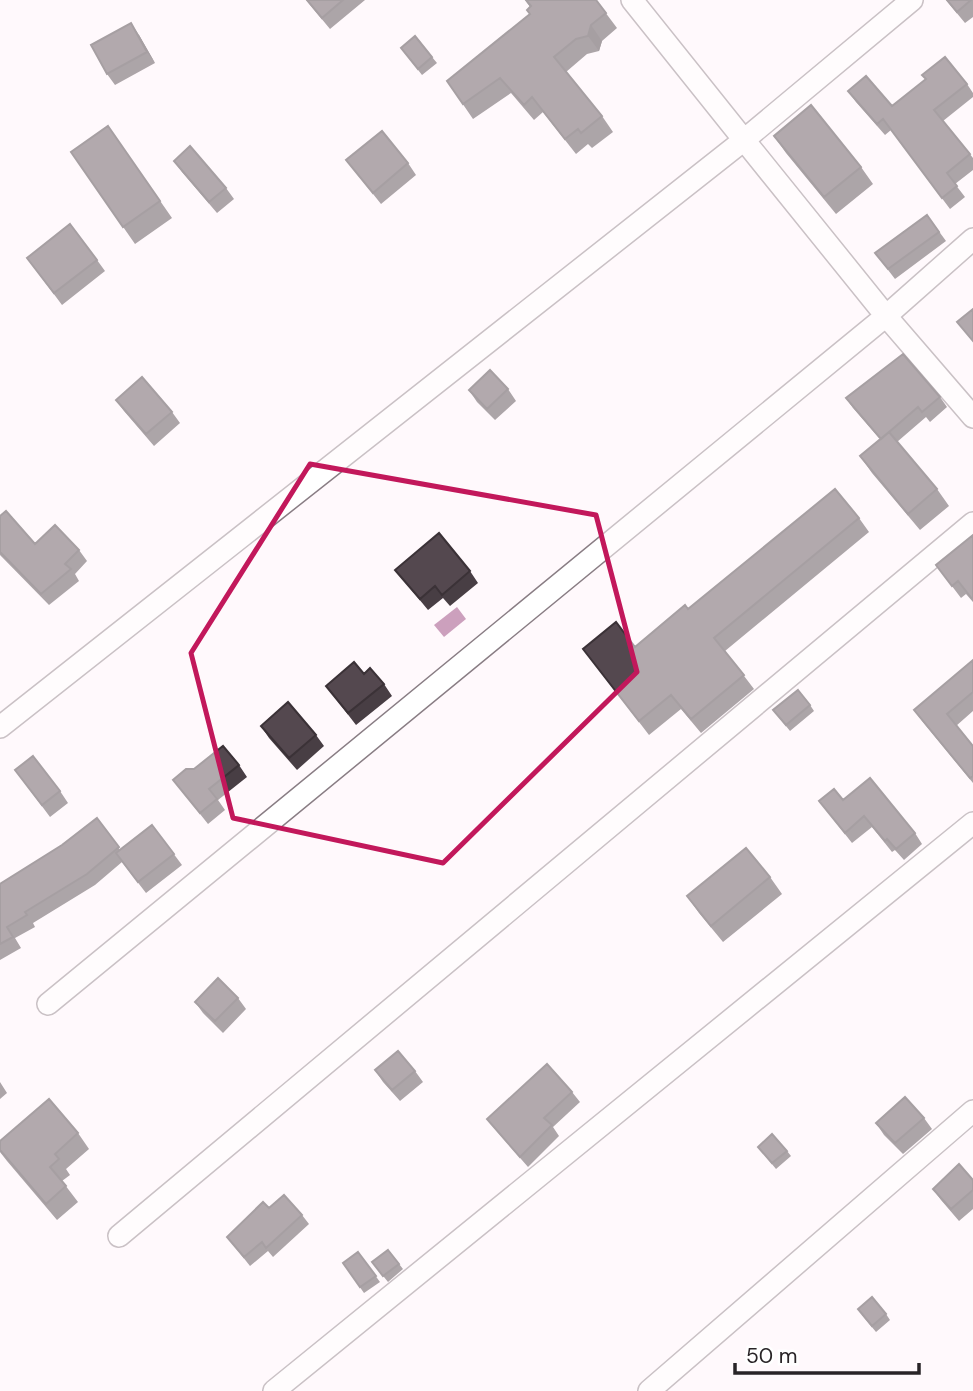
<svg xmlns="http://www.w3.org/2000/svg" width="973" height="1391" viewBox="0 0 973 1391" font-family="'DM Sans',sans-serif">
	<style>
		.water { fill: #cca0bd }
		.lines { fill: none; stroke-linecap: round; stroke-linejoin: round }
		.street-casing { stroke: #897d84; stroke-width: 24 }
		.street { stroke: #fff; stroke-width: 21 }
		.wall { fill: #483e44 }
		.shaded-wall { fill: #3b3237 }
		.building { fill: #54484f; stroke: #3b3237; stroke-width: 2 }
		.marked { fill: none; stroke: #c2185b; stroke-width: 5; stroke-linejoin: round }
	</style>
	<rect width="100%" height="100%" fill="#fff9fc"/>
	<path class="water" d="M457,607L466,619L444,637L434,625Z"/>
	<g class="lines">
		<defs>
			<path id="street" d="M912,0L744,140L886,316L973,417
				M0,727L744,140L632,0
				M48,1004L886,316L973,239
				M119,1236L973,523
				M274,1391L973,823
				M649,1391L973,1111"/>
		</defs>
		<use href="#street" class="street-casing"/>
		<use href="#street" class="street"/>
	</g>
	<path class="wall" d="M306,0H365L330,29Z
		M525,0H596L617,28L602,41L599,51L587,54L566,72L602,116L613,132L592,148L588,144L576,154L543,112L534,120L511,93L473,119L447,81L530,14V7Z
		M946,0H973V17L965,23Z
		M139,35L155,63L115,85L107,74Z
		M401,48L432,57L437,63L422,75Z
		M967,84L973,93V97L943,121L973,158V170L955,184L965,197L950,209L891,130L885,135L856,102L848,91L892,106Z
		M108,126L172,218L135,244L71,152Z
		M774,136L861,167L873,184L836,214L786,153Z
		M346,160L408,163L416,175L381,204Z
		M174,161L226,188L234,199L217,213L182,172Z
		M927,215L946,241L895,279L875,253Z
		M27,258L97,260L105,271L62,305Z
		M508,389L516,401L495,420L477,402L469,390Z
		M940,397L947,407L930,422L926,417L897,442L937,489L949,506L920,530L872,473L860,456L880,439L853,408L846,398Z
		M116,400L172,412L180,423L154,446L124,411Z
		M0,516L35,544L79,550L87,561L75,574L79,581L49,605L0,555Z
		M859,518L869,532L725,651L754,689L701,733L681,709L649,735L583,649L635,647L688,609Z
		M973,535V602L966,594L961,598L936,565Z
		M395,570L470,571L478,583L450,606L443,598L428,610Z
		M973,660V711L956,726L973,746V783L923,722L914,710Z
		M364,674L384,684L392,696L356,725L326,686Z
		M810,705L814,711L790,731L773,710Z
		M261,726L316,735L324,746L297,770L269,738Z
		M239,765L247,777L218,800L225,810L208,824L173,780L194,769Z
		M15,770L60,791L68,803L50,817Z
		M843,800L915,833L922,844L904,860L895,850L892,852L872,827L852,843L819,801Z
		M97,818L120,850L152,825L182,865L146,893L122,862L95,885L33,923L35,927L15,938L21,948L0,960V884L62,845Z
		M770,877L782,894L723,942L699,913L687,896Z
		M238,998L246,1009L223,1033L203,1013L195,1002Z
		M375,1070L415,1071L423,1082L400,1101L383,1082Z
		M0,1082L7,1093L0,1099Z
		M572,1092L580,1102L553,1127L559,1136L528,1167L495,1129L487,1119Z
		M924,1118L932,1129L903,1154L884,1135L876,1123Z
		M78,1133L89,1149L66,1169L70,1175L62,1181L78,1202L57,1220L7,1161L0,1152V1141Z
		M758,1147L787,1151L791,1156L776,1169Z
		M973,1180V1209L959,1221L941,1200L933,1189Z
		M269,1208L302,1215L309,1224L273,1257L268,1251L250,1266L227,1237Z
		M388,1250L403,1269L388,1282L372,1262Z
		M358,1252L380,1282L364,1293L343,1263Z
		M886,1314L890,1320L876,1332L862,1315Z"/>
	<path class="shaded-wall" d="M131,23L139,35L155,63L147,52Z
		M591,25L602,41L599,51L588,36Z"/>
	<path class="building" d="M307,0H343L322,18Z
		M526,0H596L606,13L591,25L588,36L576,39L554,57L602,116L581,133L578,129L565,139L532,97L524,105L500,78L463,104L447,81L530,14L527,10L531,6Z
		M947,0H971L957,12Z
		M131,23L147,52L107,74L91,45Z
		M415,36L432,57L418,69L401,48Z
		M945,57L967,84L934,110L970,154L947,173L957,186L942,198L883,119L877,124L848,91L866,76L892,106L926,79L922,75Z
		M811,105L861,167L824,197L774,136Z
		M108,126L160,201L123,227L71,152Z
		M382,131L408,163L373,193L346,160Z
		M190,146L226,188L209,202L174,161Z
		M927,215L939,232L888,269L875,253Z
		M70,224L97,260L54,293L27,258Z
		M973,309V341L957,322Z
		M903,354L940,397L922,412L918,407L881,439L846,398Z
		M490,370L508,389L487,409L469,390Z
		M142,377L172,412L146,434L116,400Z
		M889,432L937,489L908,514L860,456Z
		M835,489L859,518L714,638L744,675L691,719L671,695L639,721L583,649L616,622L635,647L685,605L688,609Z
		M6,511L35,544L55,525L79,550L65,564L71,569L41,594L0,552V516Z
		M439,533L470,571L442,595L435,586L420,599L395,570Z
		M973,535V600L958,581L952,586L936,565Z
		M973,660V692L947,714L973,746V776L970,778L914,710Z
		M354,662L364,674L370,668L384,684L348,713L326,686Z
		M798,690L810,705L786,725L773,710Z
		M288,702L316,735L289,758L261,726Z
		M223,746L239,765L209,789L217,799L200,813L173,780L186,769H194Z
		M33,756L60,791L42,805L15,770Z
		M870,778L915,833L896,849L887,839L885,841L864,816L845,833L819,801L834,789L843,800Z
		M97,818L119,847L87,874L25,912L27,915L7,927L13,937L0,944V884L62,845Z
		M152,825L174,854L138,882L116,853Z
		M746,848L770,877L711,926L687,896Z
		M218,978L238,998L215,1021L195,1002Z
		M398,1051L415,1071L392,1090L375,1070Z
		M547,1064L572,1092L544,1118L552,1125L520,1157L487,1119Z
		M905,1097L924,1118L895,1143L876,1123Z
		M49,1099L78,1133L55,1154L59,1159L50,1167L66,1186L46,1204L0,1150V1141Z
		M772,1134L787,1151L772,1163L758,1147Z
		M959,1164L973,1180V1190L951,1209L933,1189Z
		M284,1195L302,1215L266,1248L262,1242L244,1257L227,1237L263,1202L269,1208Z
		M388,1250L399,1264L383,1276L372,1262Z
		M358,1252L376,1276L360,1287L343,1263Z
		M872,1297L886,1314L872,1326L858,1309Z"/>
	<path d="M0 0H973V1391H0ZM310,464L596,515L637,672L443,863L233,818L191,653Z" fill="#fff9fc" fill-opacity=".55" fill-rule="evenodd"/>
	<path class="marked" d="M310,464L596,515L637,672L443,863L233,818L191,653Z"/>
	<path d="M735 1363v10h184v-10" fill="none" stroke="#292427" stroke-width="3.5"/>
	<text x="746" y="1363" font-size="21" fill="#292427" stroke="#ffffff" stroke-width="5" paint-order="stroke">50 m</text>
</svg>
